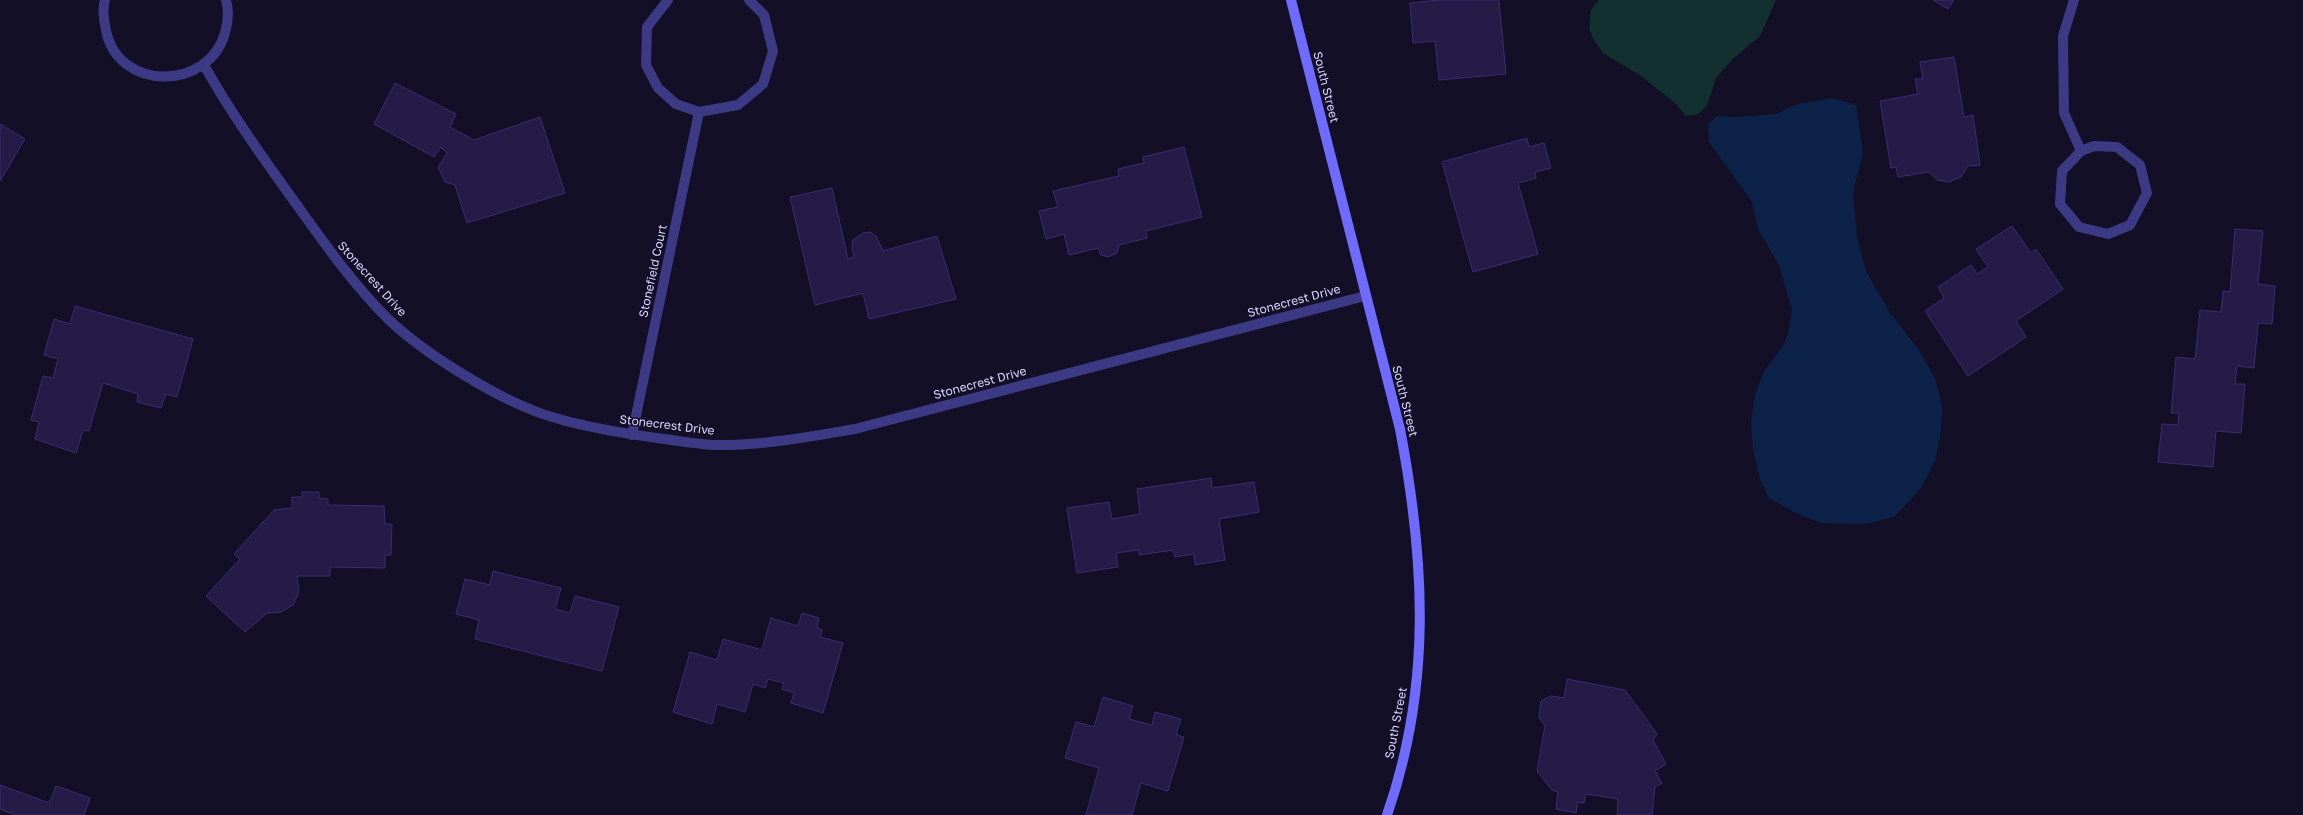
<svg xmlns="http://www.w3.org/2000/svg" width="2303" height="815" viewBox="0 0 2303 815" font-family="'Golos Text',sans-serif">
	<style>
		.green { fill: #12302f }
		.water { fill: #0c2248 }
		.building { fill: #241b47; stroke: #3b2d73 }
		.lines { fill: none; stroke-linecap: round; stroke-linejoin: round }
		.street { stroke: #3d3a85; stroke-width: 10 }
		.secondary { stroke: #6f6bff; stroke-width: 10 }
		.labels { text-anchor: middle; stroke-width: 3; stroke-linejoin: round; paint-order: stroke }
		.street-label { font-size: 12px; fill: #d9d4ff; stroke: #130f26 }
	</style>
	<rect width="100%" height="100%" fill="#130f26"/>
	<path class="green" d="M1599,0H1776L1760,36L1733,59L1716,78L1707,106L1698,114L1686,116L1676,104L1641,76L1603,53L1594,40L1589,28L1591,10Z"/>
	<path class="water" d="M1832,98L1856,105L1863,154L1853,192L1857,237L1866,271L1890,313L1919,350L1935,378L1942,406L1941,432L1935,461L1920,489L1894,517L1865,524L1821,523L1800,515L1769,498L1760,479L1753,450L1751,423L1755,394L1765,370L1780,350L1788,335L1792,310L1779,265L1759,231L1752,202L1709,142L1708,124L1717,116L1736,117L1776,114L1798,104Z"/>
	<path class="building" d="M1439,0H1499L1506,74L1439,80L1435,41L1413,43L1410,3Z
		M1933,0H1954L1948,9Z
		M1954,57L1964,117L1973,115L1980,165L1968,166L1961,177L1949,182L1937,180L1929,172L1898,177L1896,167L1891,168L1880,101L1918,94L1915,79H1923L1920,62Z
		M395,83L456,114L450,127L474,140L540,117L565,193L467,223L455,185L445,182L438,167L447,153L441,147L434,157L374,124Z
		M0,124L25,139L0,181Z
		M1527,138L1529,147L1544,143L1551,168L1535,172L1536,178L1518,183L1538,254L1473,272L1442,162Z
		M1184,147L1202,217L1146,231L1147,238L1119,245L1117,253L1108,257L1101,255L1098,248L1069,255L1064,234L1046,239L1039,211L1058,207L1053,191L1119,176L1118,169L1144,163L1143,157Z
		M832,188L848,259L854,257L852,247L853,240L863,233L870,232L876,236L883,251L937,236L956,299L869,319L863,293L815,305L790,197Z
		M2012,226L2031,253L2036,249L2063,289L2016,321L2026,337L1968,376L1925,311L1944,298L1938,287L1971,265L1977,274L1988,267L1976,249Z
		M2235,229L2263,231L2258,284L2275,286L2272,324L2258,323L2254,368L2237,366L2235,384H2245L2241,433L2216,431L2213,467L2158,462L2162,424L2178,425L2179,413H2171L2176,357L2195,359L2200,310L2221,312L2223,291L2230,292Z
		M75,306L193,339L177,397L166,394L161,408L137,402L138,394L103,383L89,431L83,430L76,453L35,439L39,422L31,420L43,376L53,378L58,359L44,355L54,319L70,324Z
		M1211,478L1212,488L1254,482L1259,512L1219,519L1225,560L1195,565L1194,554L1175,557L1173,550L1139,555V550L1116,553L1118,567L1077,573L1067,508L1109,502L1112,519L1140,514L1137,489Z
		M302,492H319V498L328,499V505L384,506L385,524H392L391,555H385V568L330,567V576H297L299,592L293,605L281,612L267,613L245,632L206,596L240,559L234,554L274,510L292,508V497H302Z
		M493,571L561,588L555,609L570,613L575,596L619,607L602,671L475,639L479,620L456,614L465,579L490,585Z
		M802,613L819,618L817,628L822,630L820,637L843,643L823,713L791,703L794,693L782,689L784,683L768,679L765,688L753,684L745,712L717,704L712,724L673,712L690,652L717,660L723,639L762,650L771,618L798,626Z
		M1567,679L1625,690L1657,734L1653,740L1666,764L1655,771L1662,783L1655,787L1652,815H1617L1618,799L1586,794L1584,803L1578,802L1576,813L1556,809L1558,792L1552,790L1537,771L1545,726L1539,717L1541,701L1551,696L1564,698Z
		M1103,697L1133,706L1129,719L1152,725L1155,712L1181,719L1176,735L1184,737L1168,791L1141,783L1132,815H1086L1099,768L1065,758L1076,722L1094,727Z
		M0,785L49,803L56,786L90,798L84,815H15L0,809Z"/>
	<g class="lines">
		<path class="street" d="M105,0C102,10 104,20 106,30C117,91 208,92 225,33C228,23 229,11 226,0
			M668,0L647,27L646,65L658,88L676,104L699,112L738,105L763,84L773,51L764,15L749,0
			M2074,0L2063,36L2064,113L2081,151
			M204,65C229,110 259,152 289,194C320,237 350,281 388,319C426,355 502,402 552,417C588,428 627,434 664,439C680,441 697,444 713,445C760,446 808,437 855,429L1365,296
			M2094,146L2117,147L2140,165L2147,193L2130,225L2108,234L2079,227L2060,204L2062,171L2081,151Z
			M632,435L699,112"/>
		<path class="secondary" d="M1291,0L1400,429C1425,561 1432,686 1387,815"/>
	</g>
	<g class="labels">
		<g class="street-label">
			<text transform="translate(1326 87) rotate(76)" y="4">South Street</text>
			<text transform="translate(653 271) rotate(-78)" y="4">Stonefield Court</text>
			<text transform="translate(372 279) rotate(48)" y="4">Stonecrest Drive</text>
			<text transform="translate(1294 301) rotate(-15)" y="4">Stonecrest Drive</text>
			<text transform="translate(980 383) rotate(-15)" y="4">Stonecrest Drive</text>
			<text transform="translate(1405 401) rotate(76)" y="4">South Street</text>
			<text transform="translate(667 425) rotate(7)" y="4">Stonecrest Drive</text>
			<text transform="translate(1396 723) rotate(-79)" y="4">South Street</text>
		</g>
	</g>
</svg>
